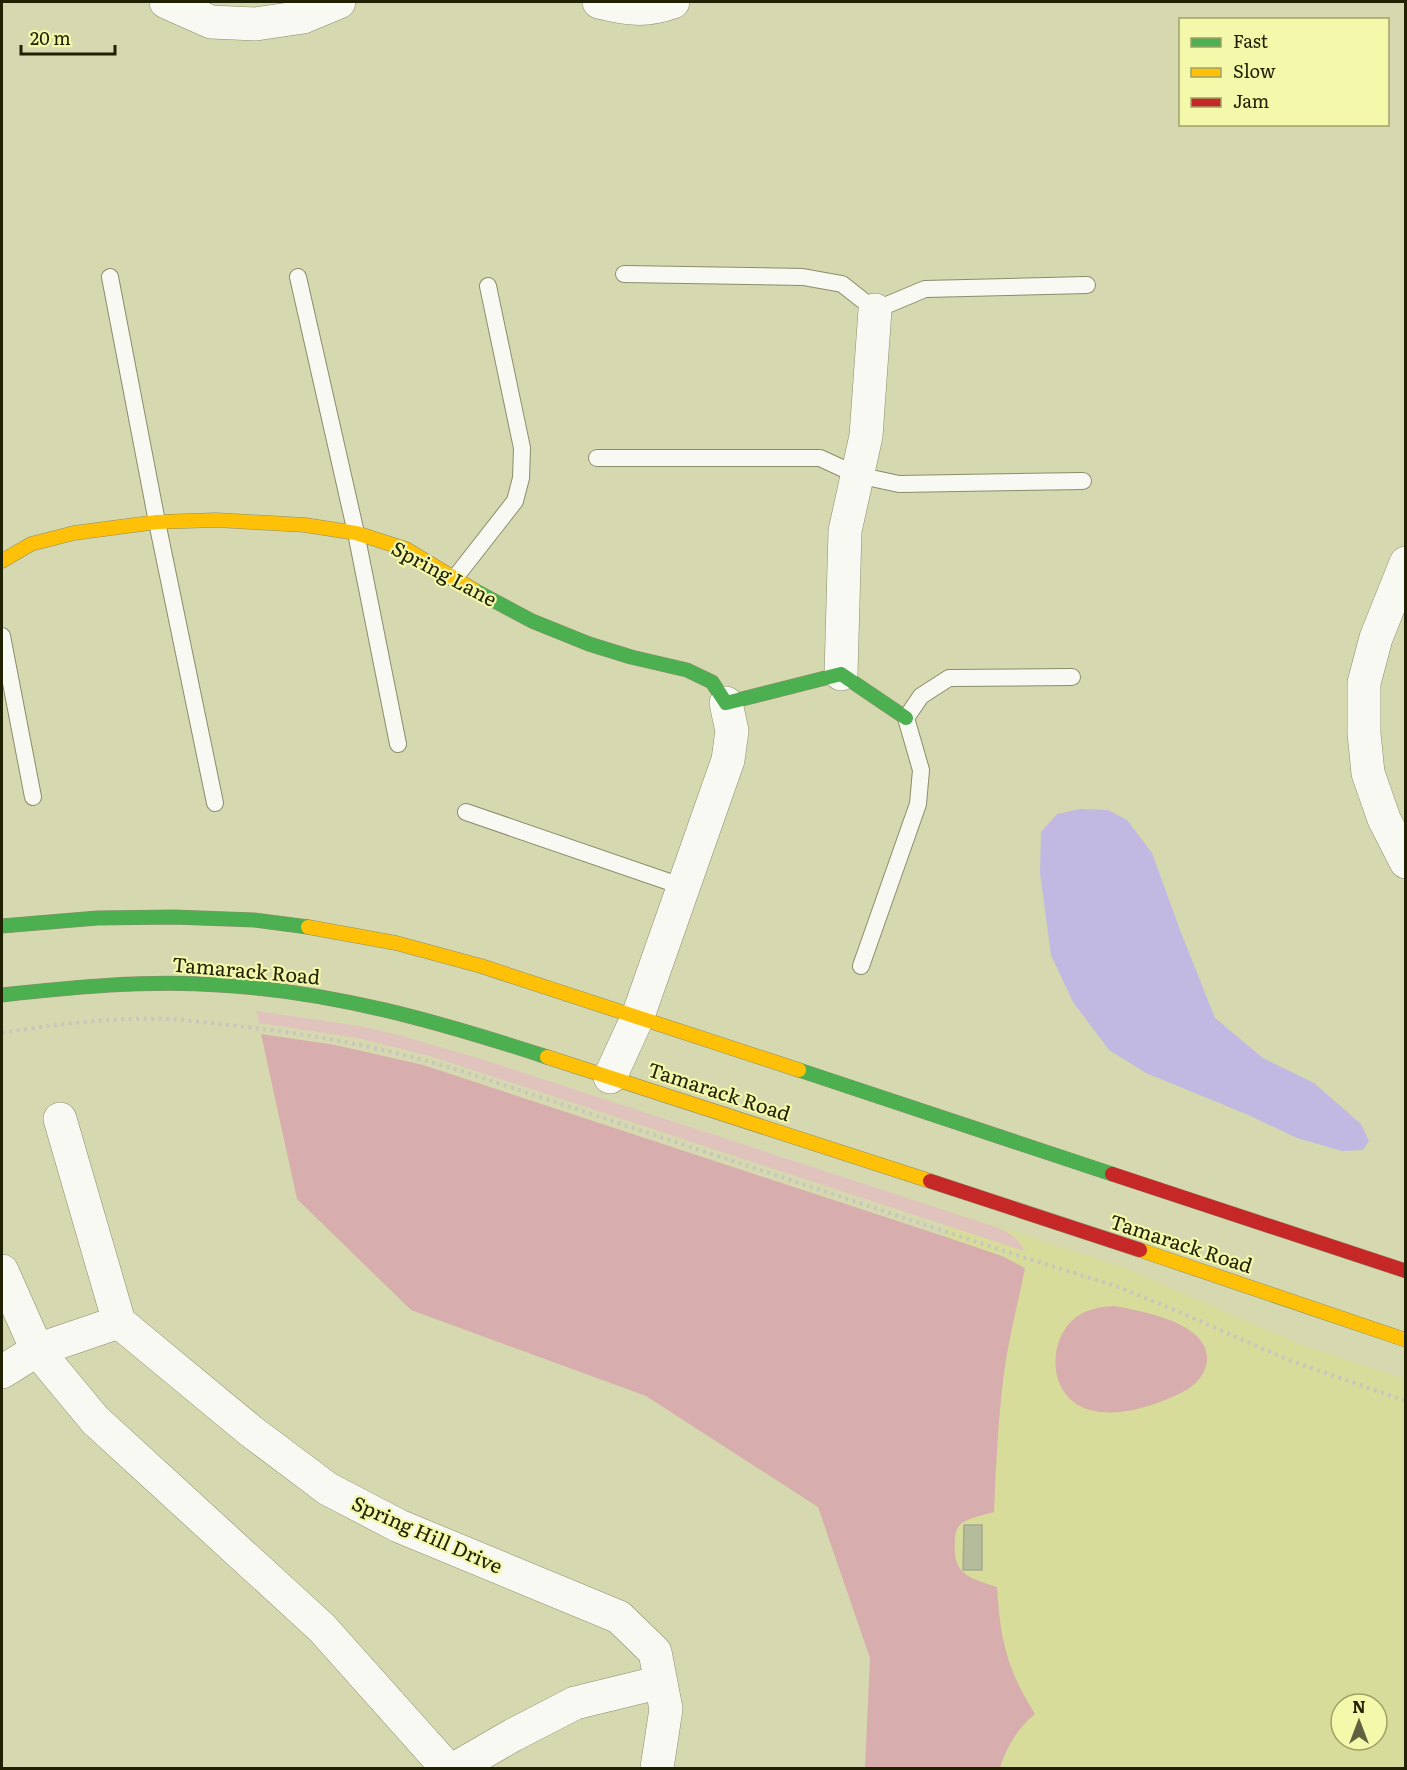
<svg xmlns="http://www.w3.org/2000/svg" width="1407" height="1770" viewBox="0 0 1407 1770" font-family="Literata,serif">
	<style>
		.built { fill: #d8dc9b; fill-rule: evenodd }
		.green { fill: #e1c3be }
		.forest { fill: #d7adae }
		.water { fill: #c1b9e1 }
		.building { fill: #b4bc9c; stroke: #a4ab8d; stroke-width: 1.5 }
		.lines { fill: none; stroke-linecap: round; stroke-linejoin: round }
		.lane-casing { stroke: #8b8d6b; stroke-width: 18 }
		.street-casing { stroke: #8b8d6b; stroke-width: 34 }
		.fast-casing { stroke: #8b8d6b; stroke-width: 15 }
		.slow-casing { stroke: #8b8d6b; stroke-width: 15 }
		.jam-casing { stroke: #8b8d6b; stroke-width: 15 }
		.path { stroke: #c7c7bc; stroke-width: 4; stroke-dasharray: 3 4.5; stroke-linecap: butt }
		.lane { stroke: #f9f9f3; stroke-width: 16 }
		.street { stroke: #f9f9f3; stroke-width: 33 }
		.fast { stroke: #4caf50; stroke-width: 14 }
		.slow { stroke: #ffc107; stroke-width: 14 }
		.jam { stroke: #c62828; stroke-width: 14 }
		.labels { text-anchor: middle; stroke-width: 4.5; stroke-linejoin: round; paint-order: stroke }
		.street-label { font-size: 20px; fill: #202102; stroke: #f3f8ab }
	</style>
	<rect width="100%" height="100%" fill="#d6d8b0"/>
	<path class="built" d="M946,1210L1128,1269L1299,1344L1405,1379V1768H947ZM1341,1704H1377V1740H1341Z"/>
	<path class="green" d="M256,1011L359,1026L399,1035L481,1059L996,1227C1008,1232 1019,1237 1024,1251L433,1057L357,1038L259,1023Z"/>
	<path class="forest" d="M261,1034L335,1045L423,1065L946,1237L1002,1256L1025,1268C1018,1303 1009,1337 1004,1373C998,1419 996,1466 994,1512C984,1515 971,1517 962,1523C957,1527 955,1533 955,1540C952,1574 968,1578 997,1587C1000,1638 1007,1670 1035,1714C1017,1729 1007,1746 1000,1768H865L870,1658L818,1507L646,1396L411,1310L297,1199Z
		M1114,1306C1142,1311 1217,1324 1206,1366C1201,1383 1185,1392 1170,1398C1145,1408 1117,1417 1090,1410C1049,1399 1045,1343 1075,1318C1086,1309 1100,1307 1114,1306Z"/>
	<path class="water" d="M1080,809L1108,810L1127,820L1152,853L1180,930L1215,1018L1263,1058L1314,1083L1361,1124L1369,1141L1363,1150L1342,1151L1297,1138L1246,1114L1146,1073L1109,1050L1073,1002L1051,955L1040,873L1041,832L1057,814Z"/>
	<path class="building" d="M964,1525H982V1570H963Z"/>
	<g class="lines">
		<defs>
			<path id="lane" d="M624,274L803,277L842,284L875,310L925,289L1087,285
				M110,277L157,522L215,803
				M298,277L356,533L398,744
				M597,458H820L857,475L899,484L1083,481
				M454,579L515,501L521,478L522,448L488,286
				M2,636L33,797
				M466,812L684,887
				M861,966L918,804L921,770L906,718L921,696L949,678L1072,677"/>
			<path id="street" d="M166,2L211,22L256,24L303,17L339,2
				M599,2C627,9 645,12 673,2
				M1406,563L1376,638L1364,683V733L1368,773L1384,819L1406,862
				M841,674L845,531L866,436L875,310
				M610,1077L638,1016L728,760L732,731L726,703
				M60,1119L119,1322
				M2,1271L37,1350L95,1420L322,1628L447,1768
				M2,1372L37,1350L119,1322L252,1432L328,1489L399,1526L619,1617L655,1652L666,1709L657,1768
				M456,1768L513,1735L575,1703L661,1682"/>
			<path id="fast" d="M474,590L532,621L589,644L631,657L687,670L712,682L726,703L841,674L906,718
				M2,926L97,918L174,917L254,920L308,927
				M2,995C74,987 147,980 219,985C332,991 440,1022 547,1057
				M799,1070L1112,1174"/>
			<path id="slow" d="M2,561L31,544L74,533L157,522L216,520L305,525L356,533L406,549L474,590
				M308,927L396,943L481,966L799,1070
				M547,1057L930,1181
				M1140,1250L1406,1340"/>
			<path id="jam" d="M1112,1174L1406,1271
				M930,1181L1140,1250"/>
		</defs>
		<use href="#lane" class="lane-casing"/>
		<use href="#street" class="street-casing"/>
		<use href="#fast" class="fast-casing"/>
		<use href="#slow" class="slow-casing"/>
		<use href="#jam" class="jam-casing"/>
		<path class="path" d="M2,1033C55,1024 115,1017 169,1019C189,1020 209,1023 228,1025C316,1034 393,1049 477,1076L1013,1254L1113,1285L1170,1308L1291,1361L1406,1401"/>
		<use href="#lane" class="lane"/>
		<use href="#street" class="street"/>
		<use href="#fast" class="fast"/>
		<use href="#slow" class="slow"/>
		<use href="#jam" class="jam"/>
	</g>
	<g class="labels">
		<g class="street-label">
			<text transform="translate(444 574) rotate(28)" y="7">Spring Lane</text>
			<text transform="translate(246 971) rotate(5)" y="7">Tamarack Road</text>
			<text transform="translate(719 1092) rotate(18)" y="7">Tamarack Road</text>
			<text transform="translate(1181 1244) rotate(18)" y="7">Tamarack Road</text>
			<text transform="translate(427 1535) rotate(24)" y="7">Spring Hill Drive</text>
		</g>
	</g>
	<rect width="1407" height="1770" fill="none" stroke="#202102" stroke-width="6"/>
	<rect x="1179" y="18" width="210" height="108" fill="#f3f8ab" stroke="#9fa267" stroke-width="1.5"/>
	<rect x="1191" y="38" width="30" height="9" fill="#4caf50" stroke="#9fa267" stroke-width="1.5"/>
	<text x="1233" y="48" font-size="18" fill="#202102">Fast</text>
	<rect x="1191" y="68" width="30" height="9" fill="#ffc107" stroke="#9fa267" stroke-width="1.5"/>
	<text x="1233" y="78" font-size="18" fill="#202102">Slow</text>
	<rect x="1191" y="98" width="30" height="9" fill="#c62828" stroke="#9fa267" stroke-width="1.5"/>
	<text x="1233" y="108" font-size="18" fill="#202102">Jam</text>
	<g transform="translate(1359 1722)"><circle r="28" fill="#f3f8ab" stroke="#9fa267" stroke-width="1.5"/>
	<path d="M0-4.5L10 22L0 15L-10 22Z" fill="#60613f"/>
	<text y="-9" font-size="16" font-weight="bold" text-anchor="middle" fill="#202102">N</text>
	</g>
	<path d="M21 45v9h94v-9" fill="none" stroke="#202102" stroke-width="3"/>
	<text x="30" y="45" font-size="18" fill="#202102" stroke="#f3f8ab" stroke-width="4.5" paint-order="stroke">20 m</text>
</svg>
